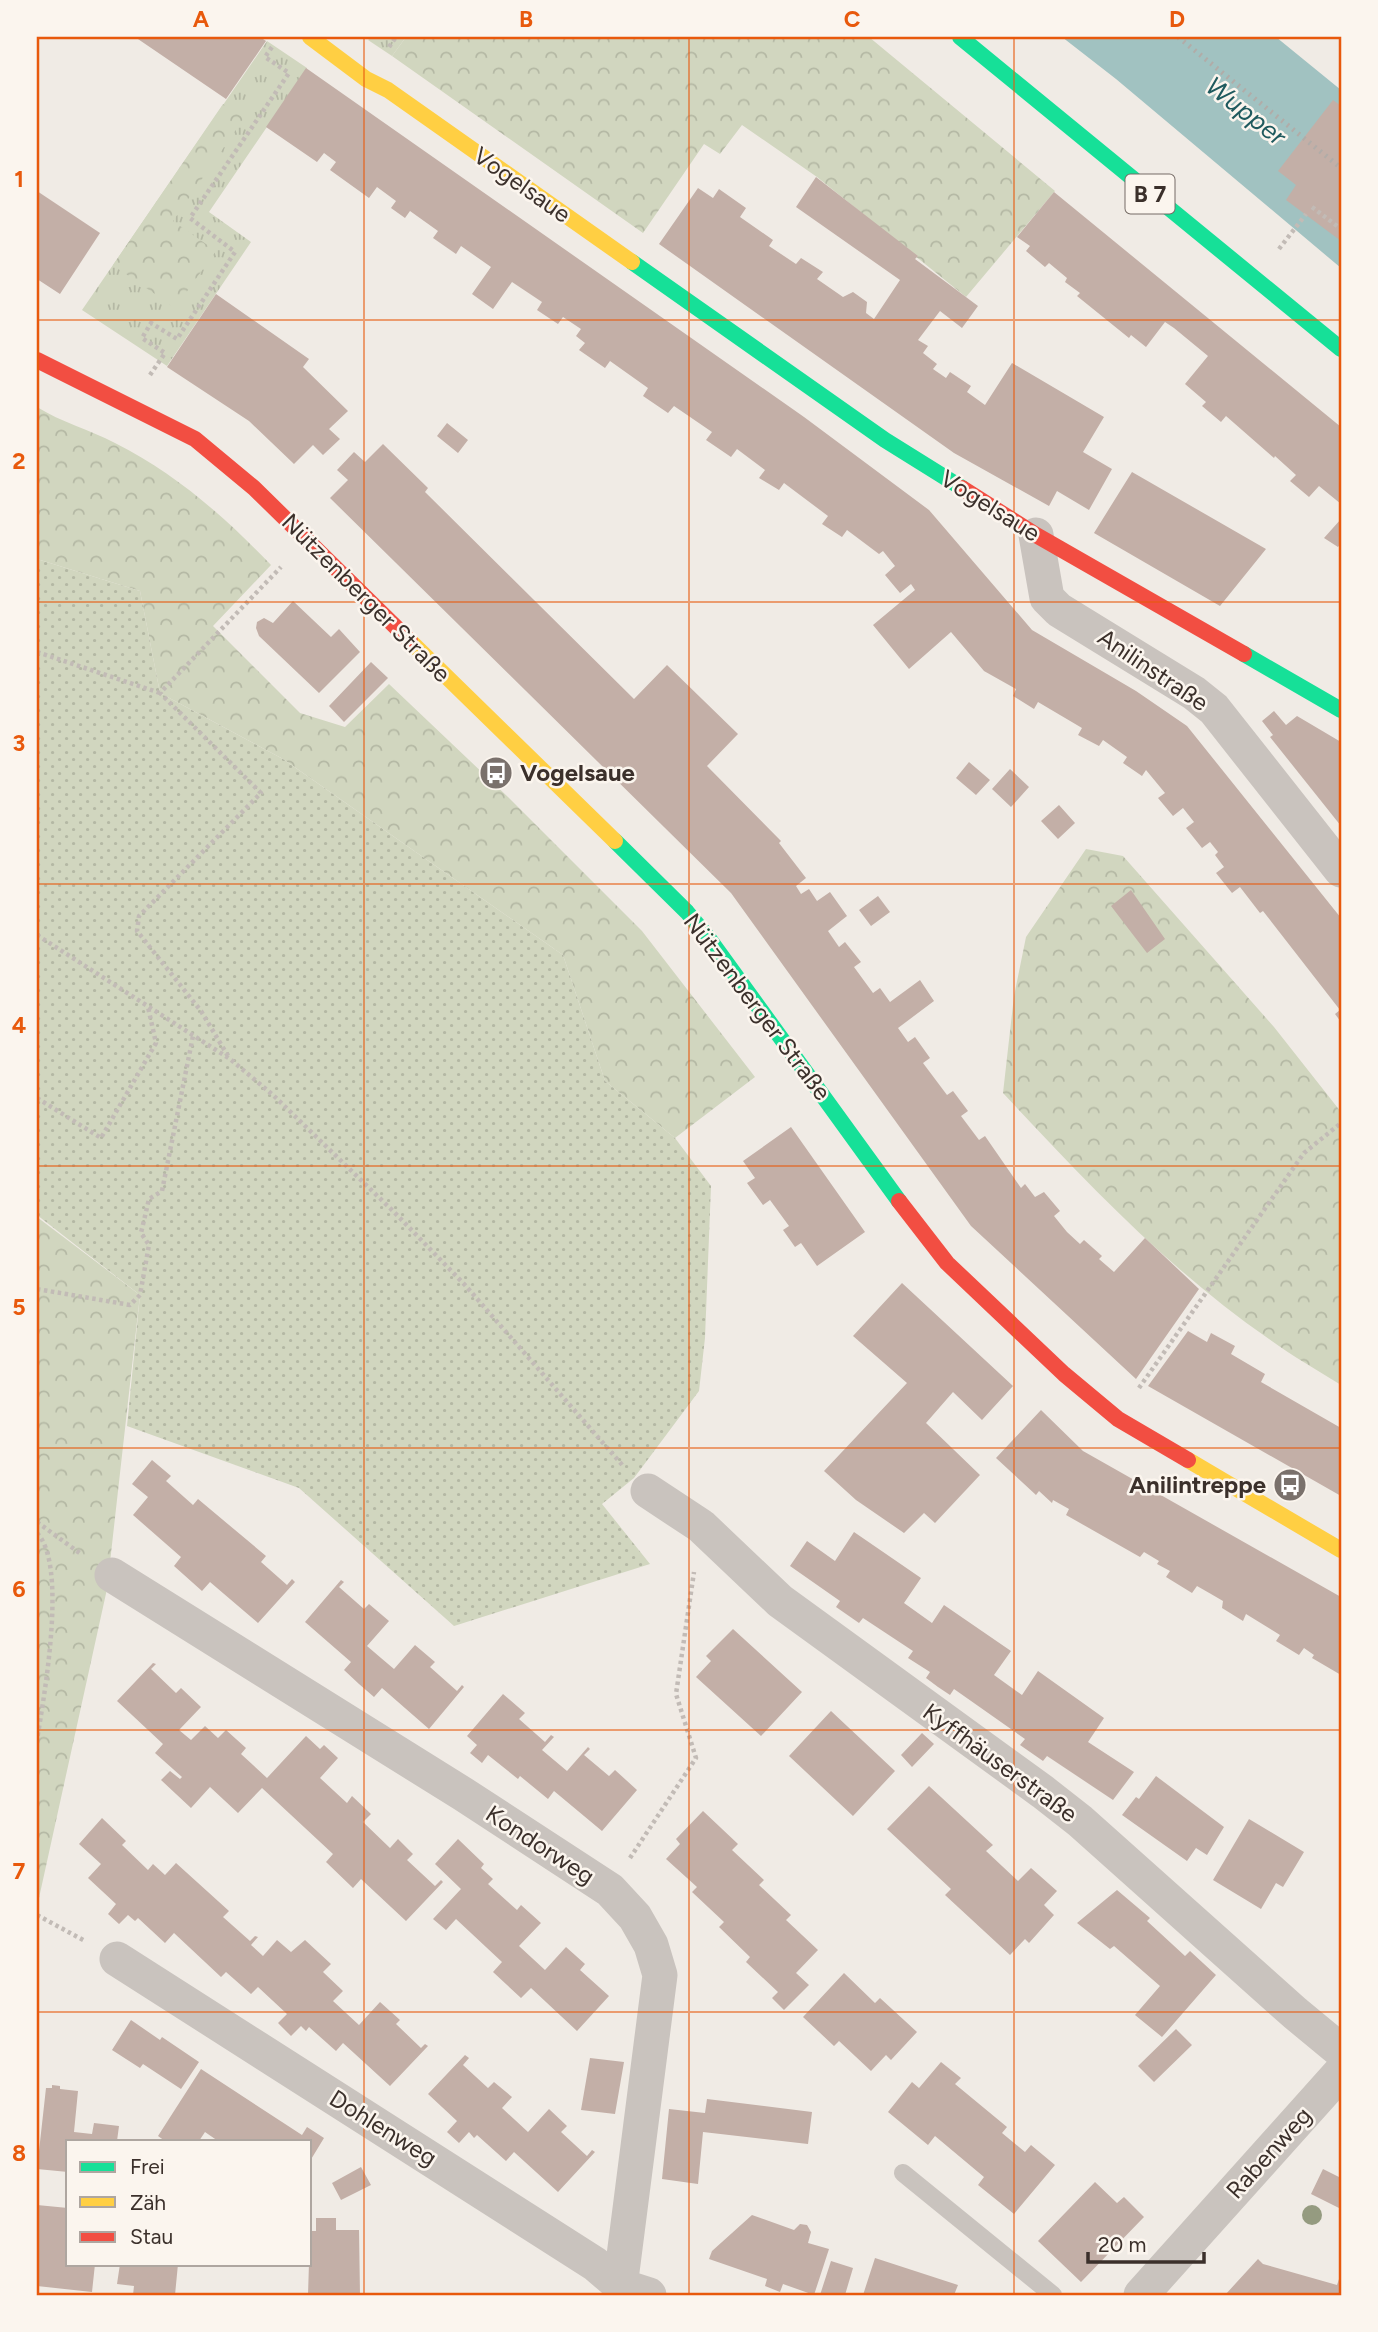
<svg xmlns="http://www.w3.org/2000/svg" width="1378" height="2332" viewBox="0 0 1378 2332" font-family="Figtree,sans-serif">
	<style>
		.grass { fill: url(#grass-tufts) }
		.forest { fill: url(#forest-crowns) }
		.garden { fill: url(#garden-dots) }
		.water { fill: #a1c2c1 }
		.building { fill: #c3afa7 }
		.lines { fill: none; stroke-linecap: round; stroke-linejoin: round }
		.path { stroke: #c2bbb6; stroke-width: 4.5; stroke-dasharray: 3.5 3.5; stroke-linecap: butt }
		.lane { stroke: #c9c3be; stroke-width: 18 }
		.street { stroke: #c9c3be; stroke-width: 35 }
		.fast { stroke: #16e098; stroke-width: 16 }
		.slow { stroke: #ffcf43; stroke-width: 16 }
		.jam { stroke: #f24e42; stroke-width: 16 }
		.rail { stroke: #b1aca8; stroke-width: 5; stroke-dasharray: 2 5; stroke-linecap: butt }
		.tree { fill: #959b80 }
		.grid { fill: none; stroke: #e8590c; stroke-width: 2; stroke-opacity: 0.55 }
		.labels { text-anchor: middle; stroke-width: 5; stroke-linejoin: round; paint-order: stroke }
		.shield { fill: #fbf5ee; stroke: #756b66; stroke-width: 2 }
		.shield-label { font-size: 23px; font-weight: bold; fill: #3b302b }
		.street-label { font-size: 24px; fill: #3b302b; stroke: #fbf5ee }
		.poi-label { font-size: 24px; font-weight: bold; fill: #3b302b; stroke: #fbf5ee; text-anchor: start }
		.water-label { font-size: 26px; font-style: italic; fill: #1f5a5e; stroke: #fbf5ee }
		.neatline { fill: none; stroke: #e8590c; stroke-width: 2.5 }
		.grid-label { font-size: 23px; text-anchor: middle; font-weight: bold; fill: #e8590c }
	</style>
	<defs>
		<pattern id="grass-tufts" width="24" height="20" patternUnits="userSpaceOnUse" patternTransform="scale(1.75)"><rect width="24" height="20" fill="#d1d6bf"/><path d="M3 7l-1-3M5 7V3M7 7l1-3M15 17l-1-3M17 17v-4M19 17l1-3" fill="none" stroke="#b4b8a4"/></pattern>
		<pattern id="forest-crowns" width="20" height="18" patternUnits="userSpaceOnUse" patternTransform="scale(1.75)"><rect width="20" height="18" fill="#d1d6bf"/><path d="M2 6a3 3 0 1 1 6 0M12 15a3 3 0 1 1 6 0" fill="none" stroke="#b4b8a4"/></pattern>
		<pattern id="garden-dots" width="8" height="8" patternUnits="userSpaceOnUse" patternTransform="scale(1.75)"><rect width="8" height="8" fill="#d1d6bf"/><path d="M2 2h.1M6 6h.1" fill="none" stroke="#b4b8a4" stroke-width="1.8" stroke-linecap="round"/></pattern>
	</defs>
	<rect width="100%" height="100%" fill="#f0ebe5"/>
	<path class="grass" d="M371,37H406L392,56L368,40Z
		M267,41L307,68L209,212L251,242L167,366L82,310Z"/>
	<path class="forest" d="M406,37H869L1055,191L966,297L817,177L742,125L720,154L704,144L643,233L392,56Z
		M223,104L244,118L173,221L216,251L175,308L113,265Z
		M37,407C61,422 90,430 115,443C175,473 225,517 271,565L213,626L300,713L345,727L389,684L508,797L642,931L755,1077L675,1138L605,1081L563,955L283,759L160,693L140,591L37,559Z
		M1086,849L1123,856L1274,1027L1341,1112V1385C1317,1370 1292,1356 1269,1339C1169,1270 1085,1181 1003,1093L1014,996L1026,937Z
		M37,1217L140,1295L107,1589L37,1907Z"/>
	<path class="garden" d="M37,559L140,591L160,693L283,759L563,955L605,1081L675,1138L711,1186L705,1338L699,1391L634,1478L602,1504L650,1564L454,1626L299,1488L127,1426L140,1295L37,1215Z"/>
	<path class="water" d="M1062,37H1276L1341,90V268L1116,79Z"/>
	<path class="building" d="M135,37H260L266,41L226,99Z
		M306,68L804,417L929,510L1032,630L1136,691L1187,726L1341,918V1022L1335,1014L1340,1010L1263,911L1260,913L1240,887L1232,893L1216,873L1224,867L1215,855L1218,852L1210,842L1202,848L1186,828L1194,822L1183,808L1173,816L1158,798L1165,793L1146,770L1142,776L1123,763L1127,757L1103,740L1099,746L1078,735L1082,728L1038,702L1034,709L1013,696L1016,689L984,671L951,632L909,669L873,625L915,590L911,584L900,593L885,575L895,566L883,551L879,554L847,530L842,537L822,524L828,516L784,483L779,490L759,478L765,470L737,449L731,457L706,440L712,432L674,406L668,413L643,396L648,388L610,361L605,368L579,350L585,343L576,336L581,329L563,317L558,324L537,310L542,302L512,282L493,309L472,294L491,267L461,246L456,254L433,238L438,231L410,211L405,218L391,208L396,201L377,187L369,198L330,170L336,162L324,153L317,162L266,127Z
		M1333,100L1341,106V241L1286,200L1296,185L1278,171Z
		M816,177L918,256L915,259L978,306L962,328L940,311L918,340L928,346L923,353L937,364L933,369L946,378L950,372L971,386L967,392L985,405L1012,363L1104,417L1083,452L1112,469L1089,510L1057,491L1049,506L954,453L659,244L698,188L713,198L719,189L746,208L740,217L773,240L769,246L796,264L801,258L823,272L817,279L843,297L853,292L867,302L866,313L874,319L900,280L796,207Z
		M37,191L100,233L60,294L37,279Z
		M1054,192L1341,427V504L1319,486L1309,497L1290,481L1296,475L1275,456L1274,458L1226,416L1221,422L1202,406L1206,402L1185,384L1208,356L1174,328L1165,322L1146,347L1131,335L1129,338L1077,296L1080,293L1065,282L1067,278L1049,263L1045,267L1026,251L1030,246L1017,237Z
		M216,294L309,359L303,367L348,411L329,429L340,439L323,455L313,445L294,464L249,421L167,367Z
		M447,423L468,440L458,453L437,436Z
		M383,444L428,488L425,492L634,699L667,665L738,734L707,766L781,841L779,843L806,878L796,886L801,894L809,889L817,901L830,892L847,916L828,931L839,947L845,942L861,962L854,967L873,993L880,988L890,1002L920,980L934,1001L898,1028L908,1042L915,1037L930,1058L923,1063L947,1095L953,1091L968,1111L961,1116L979,1140L985,1136L1021,1188L1025,1184L1035,1197L1044,1192L1060,1211L1054,1216L1067,1232L1080,1244L1084,1240L1102,1256L1099,1259L1114,1272L1145,1238L1199,1289L1136,1379L971,1226L731,893L330,498L348,480L337,470L354,452L365,462Z
		M1132,472L1266,549L1220,606L1094,533Z
		M1341,519V543L1338,547L1324,538Z
		M293,601L331,637L339,629L360,652L319,693L259,636L256,628L257,622L264,618L273,623Z
		M371,662L388,678L344,722L329,706Z
		M1274,711L1286,725L1297,716L1341,742V826L1270,737L1273,735L1262,721Z
		M969,762L990,780L976,795L956,778Z
		M1010,769L1029,787L1011,807L992,789Z
		M1059,805L1075,823L1058,839L1041,821Z
		M1131,890L1165,939L1147,953L1111,906Z
		M878,896L890,912L871,926L859,910Z
		M791,1127L865,1232L817,1266L801,1243L795,1247L783,1230L789,1226L770,1200L763,1205L747,1183L755,1178L743,1161Z
		M902,1283L1013,1386L982,1420L953,1392L926,1423L980,1475L935,1523L924,1513L904,1533L856,1500L824,1471L907,1383L853,1336Z
		M1188,1331L1207,1342L1211,1333L1235,1346L1231,1354L1265,1374L1261,1382L1341,1428V1496L1148,1386Z
		M1041,1410L1083,1451L1341,1597V1675L1312,1658L1314,1655L1304,1648L1299,1655L1276,1641L1280,1635L1246,1614L1243,1621L1222,1608L1223,1601L1211,1594L1197,1586L1192,1593L1166,1577L1170,1571L1157,1564L1159,1561L1144,1552L1140,1557L1066,1515L1069,1509L1053,1500L1052,1503L1039,1491L1036,1495L996,1458Z
		M152,1460L171,1476L166,1481L193,1505L198,1499L266,1556L261,1562L287,1585L292,1579L295,1582L258,1623L210,1582L202,1591L174,1566L181,1557L133,1515L148,1497L132,1484Z
		M854,1532L921,1578L904,1603L932,1623L944,1605L1011,1651L994,1675L1022,1695L1038,1671L1104,1718L1088,1742L1134,1772L1113,1800L1047,1756L1043,1761L1020,1745L1025,1739L954,1689L950,1695L938,1687L926,1678L930,1672L908,1658L913,1651L863,1618L859,1623L836,1607L840,1601L790,1566L807,1541L835,1561Z
		M341,1580L344,1582L339,1587L364,1609L369,1604L389,1621L367,1646L381,1658L394,1669L415,1645L435,1662L430,1667L457,1691L462,1685L464,1687L429,1729L382,1688L374,1697L359,1684L344,1670L351,1662L305,1622Z
		M733,1629L802,1692L761,1736L696,1677L711,1661L706,1656Z
		M153,1663L156,1664L151,1669L176,1693L181,1688L201,1707L179,1730L191,1740L205,1726L218,1738L226,1730L246,1748L241,1754L267,1778L306,1736L320,1749L324,1745L338,1758L320,1778L347,1803L352,1796L371,1814L363,1822L390,1848L398,1839L413,1854L407,1860L435,1886L441,1880L443,1882L406,1921L361,1879L353,1888L326,1862L333,1854L262,1788L238,1813L210,1787L191,1808L161,1780L170,1771L180,1779L182,1777L155,1753L163,1744L117,1701Z
		M503,1694L525,1713L519,1719L545,1742L551,1735L554,1737L542,1750L567,1771L588,1747L590,1749L584,1755L609,1776L615,1770L637,1790L602,1831L554,1791L548,1799L520,1776L518,1779L488,1755L482,1763L470,1753L477,1745L467,1736Z
		M831,1711L895,1771L853,1816L789,1756Z
		M922,1733L934,1744L912,1767L901,1755Z
		M1156,1776L1224,1827L1207,1855L1196,1848L1187,1861L1122,1815L1136,1797L1139,1799Z
		M929,1786L993,1845L986,1851L1018,1881L1031,1868L1057,1891L1044,1905L1054,1915L1029,1943L1025,1939L1010,1955L945,1895L951,1889L887,1829Z
		M703,1811L738,1844L732,1850L764,1880L759,1885L791,1915L786,1920L818,1950L796,1973L809,1985L784,2010L772,1998L778,1992L746,1962L750,1957L719,1927L724,1922L692,1892L697,1887L666,1859L680,1844L676,1839Z
		M102,1818L126,1841L122,1845L148,1870L153,1864L165,1875L176,1863L229,1911L223,1917L250,1941L255,1936L258,1937L251,1945L263,1956L277,1940L291,1952L305,1940L331,1964L323,1972L343,1991L333,2001L359,2025L380,2002L400,2020L396,2024L421,2048L425,2044L428,2046L390,2086L343,2043L336,2051L309,2027L306,2031L301,2026L291,2036L278,2023L287,2014L258,1987L251,1994L226,1972L221,1977L174,1933L165,1943L138,1918L135,1921L128,1915L119,1924L108,1914L116,1904L88,1878L101,1864L79,1844Z
		M1249,1819L1304,1852L1283,1887L1276,1883L1261,1909L1213,1880Z
		M458,1839L484,1864L481,1868L493,1879L488,1884L517,1910L521,1905L541,1923L519,1946L545,1970L566,1947L585,1964L580,1970L609,1996L577,2031L531,1988L521,1998L493,1972L502,1962L456,1919L446,1930L433,1919L461,1889L435,1864Z
		M1117,1890L1150,1918L1147,1921L1185,1956L1190,1951L1216,1975L1162,2037L1135,2015L1160,1986L1114,1946L1110,1949L1077,1923Z
		M844,1973L875,2003L880,1998L917,2032L891,2060L886,2055L871,2071L839,2041L834,2046L803,2017Z
		M131,2020L160,2040L162,2037L199,2062L181,2089L143,2064L140,2068L112,2050Z
		M1176,2029L1192,2045L1154,2082L1138,2066Z
		M465,2055L469,2058L463,2065L488,2088L494,2082L512,2097L502,2108L528,2132L549,2109L567,2126L561,2132L587,2156L592,2150L595,2152L558,2192L514,2152L506,2161L477,2135L474,2138L469,2132L459,2143L447,2132L457,2121L428,2094Z
		M590,2058L624,2062L615,2114L581,2110Z
		M941,2062L961,2078L955,2084L1007,2127L1002,2133L1025,2152L1031,2145L1055,2165L1014,2214L978,2185L984,2177L935,2136L928,2145L888,2112L912,2082L919,2088Z
		M201,2069L302,2135L307,2127L324,2138L310,2161V2141H218L205,2132L199,2141H165L158,2136Z
		M52,2085L60,2086V2089L78,2091L74,2132L92,2134L94,2123L119,2126L117,2141H68V2172L37,2169L46,2088H52Z
		M707,2099L812,2112L808,2144L703,2132L698,2184L662,2179L669,2109L705,2113Z
		M361,2167L371,2185L341,2200L332,2183Z
		M1323,2169L1341,2178V2209L1311,2194Z
		M1095,2182L1117,2203L1124,2197L1144,2217L1081,2282L1038,2241Z
		M37,2205L68,2208L66,2251H68V2264H95L92,2292L37,2286Z
		M752,2215L794,2230L800,2224L807,2225L811,2232L808,2243L829,2249L814,2295L783,2284L780,2292L765,2286L767,2279L709,2259L712,2251Z
		M316,2218H336V2230H359L360,2295H308L310,2231H316Z
		M875,2258L958,2285L954,2295H863Z
		M1258,2259L1263,2264L1337,2285L1341,2273V2295H1225Z
		M831,2261L853,2268L845,2295H820Z
		M120,2264H178L175,2295H133L134,2286L117,2284Z"/>
	<g class="lines">
		<path class="path" d="M389,47L396,37
			M1312,207L1341,229
			M1279,249L1306,214
			M150,375L165,353L142,338L151,323L177,339L235,252L190,218L289,73L265,57L272,47
			M37,652L160,693
			M37,935L230,1059L273,1095L394,1212L465,1285L624,1467
			M228,1056L201,1011L137,931L139,916L261,793L160,693L281,567
			M37,1098L101,1138L156,1043L148,1007
			M37,1289L130,1305L140,1295L149,1245L141,1233L149,1199L162,1191L193,1036
			M1139,1388L1304,1153L1341,1123
			M37,1522L81,1554
			M37,1533C68,1565 44,1696 37,1740
			M630,1858L696,1758L676,1694L694,1572
			M37,1915L85,1941"/>
		<path class="lane" d="M903,2173L1053,2295"/>
		<path class="street" d="M1036,535L1047,598L1059,610L1194,693L1214,709L1341,870
			M648,1491L701,1526L780,1601L1043,1792L1080,1821L1295,2013L1341,2051
			M112,1575L463,1794L610,1890L635,1917L651,1945L660,1975L619,2295
			M117,1959L595,2264L621,2286L649,2295
			M1141,2295L1341,2072"/>
		<path class="fast" d="M960,37L1341,349
			M632,262L885,440L962,488
			M1244,654L1341,710
			M615,841L687,912L707,936L899,1201"/>
		<path class="slow" d="M310,37L366,79L388,90L632,262
			M410,641L615,841
			M1188,1460L1341,1550"/>
		<path class="jam" d="M37,360L195,439L254,488L410,641
			M962,488L1036,535L1244,654
			M899,1201L947,1263L1064,1374L1118,1419L1188,1460"/>
		<path class="rail" d="M1178,37L1341,168"/>
	</g>
	<circle class="tree" cx="1312" cy="2215" r="10"/>
	<path class="grid" d="M364,37V2295M689,37V2295M1014,37V2295M37,320H1341M37,602H1341M37,884H1341M37,1166H1341M37,1448H1341M37,1730H1341M37,2012H1341"/>
	<defs>
		<symbol id="bus-disc" viewBox="-11 -11 22 22"><circle r="9.5" fill="#7a716c" stroke="#fbf5ee"/><path d="M-5-6H5V4H4V6H2V4H-2V6H-4V4H-5ZM-3.5-4V0h7V-4ZM-3.5 1.2v1.5H-2V1.2ZM2 1.2v1.5H3.5V1.2Z" fill="#fff"/></symbol>
	</defs>
	<g fill-rule="evenodd">
		<use href="#bus-disc" x="477" y="754" width="38" height="38"/>
		<use href="#bus-disc" x="1271" y="1466" width="38" height="38"/>
	</g>
	<g class="labels">
		<rect class="shield" x="1125.5" y="174.5" width="49" height="39" rx="5"/>
		<g class="shield-label">
			<text x="1150" y="202">B 7</text>
		</g>
		<g class="street-label">
			<text transform="translate(522 185) rotate(35)" y="8">Vogelsaue</text>
			<text transform="translate(990 506) rotate(32)" y="8">Vogelsaue</text>
			<text transform="translate(366 598) rotate(45)" y="8">Nützenberger Straße</text>
			<text transform="translate(1153 670) rotate(34)" y="8">Anilinstraße</text>
			<text transform="translate(757 1007) rotate(53)" y="8">Nützenberger Straße</text>
			<text transform="translate(1000 1763) rotate(36)" y="8">Kyffhäuserstraße</text>
			<text transform="translate(540 1845) rotate(33)" y="8">Kondorweg</text>
			<text transform="translate(383 2128) rotate(32)" y="8">Dohlenweg</text>
			<text transform="translate(1269 2153) rotate(-48)" y="8">Rabenweg</text>
		</g>
		<g class="poi-label">
			<text x="520" y="781">Vogelsaue</text>
			<text x="1266" y="1493" text-anchor="end">Anilintreppe</text>
		</g>
		<g class="water-label">
			<text transform="translate(1246 111) rotate(38)" y="9">Wupper</text>
		</g>
	</g>
	<rect width="1378" height="2332" fill="none" stroke="#fbf5ee" stroke-width="77"/>
	<rect x="66" y="2140" width="245" height="126" fill="#fbf5ee" stroke="#aea6a0" stroke-width="2"/>
	<rect x="80" y="2162" width="35" height="10" fill="#16e098" stroke="#aea6a0" stroke-width="2"/>
	<text x="130" y="2174" font-size="21" fill="#3b302b">Frei</text>
	<rect x="80" y="2197" width="35" height="10" fill="#ffcf43" stroke="#aea6a0" stroke-width="2"/>
	<text x="130" y="2210" font-size="21" fill="#3b302b">Zäh</text>
	<rect x="80" y="2232" width="35" height="10" fill="#f24e42" stroke="#aea6a0" stroke-width="2"/>
	<text x="130" y="2244" font-size="21" fill="#3b302b">Stau</text>
	<path d="M1088 2252v10h116v-10" fill="none" stroke="#3b302b" stroke-width="3.5"/>
	<text x="1098" y="2252" font-size="21" fill="#3b302b" stroke="#fbf5ee" stroke-width="5" paint-order="stroke">20 m</text>
	<rect x="38" y="38" width="1302" height="2256" class="neatline"/>
	<g class="grid-label">
		<text x="201" y="27">A</text>
		<text x="526" y="27">B</text>
		<text x="852" y="27">C</text>
		<text x="1177" y="27">D</text>
		<text x="19" y="187">1</text>
		<text x="19" y="469">2</text>
		<text x="19" y="751">3</text>
		<text x="19" y="1033">4</text>
		<text x="19" y="1315">5</text>
		<text x="19" y="1597">6</text>
		<text x="19" y="1879">7</text>
		<text x="19" y="2161">8</text>
	</g>
</svg>
